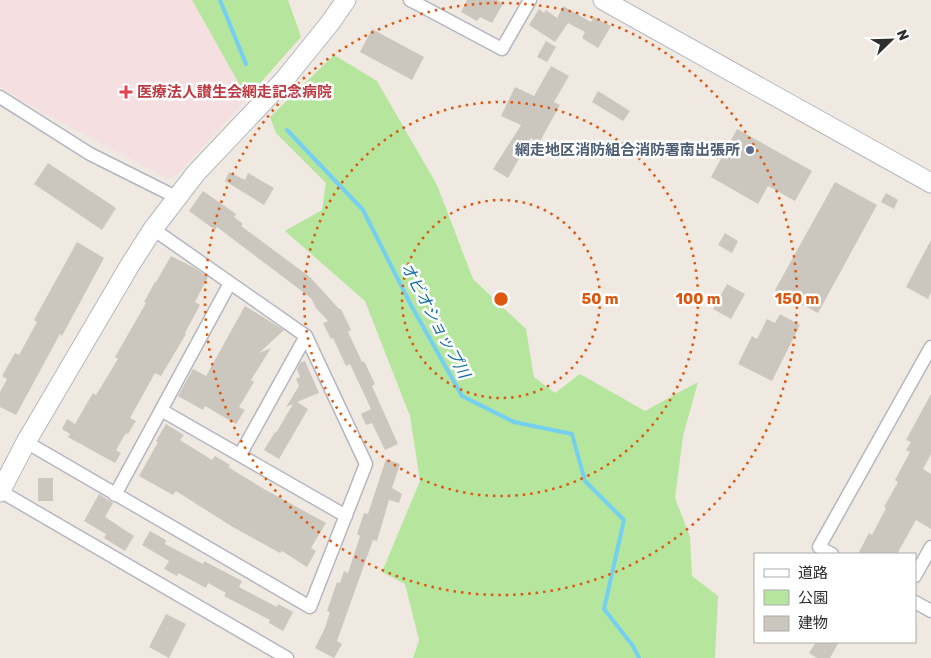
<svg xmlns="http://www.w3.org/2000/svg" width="931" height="658" viewBox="0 0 931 658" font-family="Rubik,'Noto Sans JP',sans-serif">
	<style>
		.medical { fill: #f5dfe0 }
		.green { fill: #b6e59e }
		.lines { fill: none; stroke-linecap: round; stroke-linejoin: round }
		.stream { stroke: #75cff0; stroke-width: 4 }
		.building { fill: #cbc7bf }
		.street-casing { stroke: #b4b7c1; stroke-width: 15 }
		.secondary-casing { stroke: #b4b7c1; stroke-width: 21 }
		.street { stroke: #fff; stroke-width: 12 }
		.secondary { stroke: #fff; stroke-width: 19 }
		.ring { fill: none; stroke: #df570e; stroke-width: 2.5; stroke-dasharray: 2.5 5 }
		.health-dot { fill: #e0444e; stroke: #fff; stroke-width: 2 }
		.service-dot { fill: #5c6f8a; stroke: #fff; stroke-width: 2 }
		.labels { text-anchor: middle; stroke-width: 5; stroke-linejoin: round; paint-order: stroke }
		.health-label { font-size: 15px; font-weight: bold; fill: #be3a42; stroke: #fff; text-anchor: start }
		.service-label { font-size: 15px; font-weight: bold; fill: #4e5e75; stroke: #fff; text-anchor: end }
		.water-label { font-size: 16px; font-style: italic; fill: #0d6fa3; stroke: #fff }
		.centre { fill: #df570e; stroke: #fff; stroke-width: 2.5 }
		.ring-label { font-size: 15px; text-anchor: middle; font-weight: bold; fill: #df570e; stroke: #fff; stroke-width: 5; stroke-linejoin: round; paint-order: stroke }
	</style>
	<rect width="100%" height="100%" fill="#efe9e1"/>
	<path class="medical" d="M0,0H192L247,98L178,173L168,178L25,103L0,86Z"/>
	<path class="green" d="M192,0H288L301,37L247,98Z
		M334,55L377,81L437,185L473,279L526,329L534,377L555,393L580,374L645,411L698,382L683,436L675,498L690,537L692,576L718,596L715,658H413L419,640L405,584L382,572L420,481L410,416L365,301L285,231L322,210L326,183L276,133L270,117Z"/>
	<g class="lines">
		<path class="stream" d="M220,0L246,64
			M287,130L363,210L411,305L462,396L514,422L572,434L585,481L624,520L604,609L633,646L639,658"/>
	</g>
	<path class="building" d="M467,0H497L503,4L492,23L480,17L477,21L461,12Z
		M563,6L591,22L594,17L611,26L598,48L582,38L585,32L568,23L555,42L529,25L539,9L544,13L546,10L557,18Z
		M372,29L424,57L412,80L360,52Z
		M546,41L556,47L547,62L537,57Z
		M551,66L569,76L554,102L560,105L539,143L531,138L508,178L493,169L521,125L501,116L515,87L534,96Z
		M598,91L630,111L623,121L592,102Z
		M737,129L812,171L795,201L768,186L758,204L711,177Z
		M48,163L116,208L102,230L34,184Z
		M229,172L245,180L248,173L274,188L264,205L225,181Z
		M835,182L877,205L818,313L775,290Z
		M203,191L236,214L234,217L243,224L241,226L310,277L339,309H341L351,330L348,332L362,362L364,361L375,384L372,386L398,444L385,450L372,423L366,425L361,414L371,409L350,364L346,366L333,338L331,339L323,323L328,321L316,308L311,298L217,227L215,230L189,211Z
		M886,193L898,200L894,209L881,202Z
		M725,233L738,241L732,253L718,245Z
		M931,240V292L928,299L906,287Z
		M77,242L104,258L62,336L60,334L16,415L0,407V392L7,379L2,376L15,353L19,355L37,322L34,320Z
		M171,256L193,267L208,277L195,302L200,305L185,333L186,334L161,376L155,373L130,418L136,421L128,434L126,433L116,450L121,453L115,463L68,437L70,434L62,429L67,419L75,424L93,393L96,395L118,359L115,357L146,303L144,302L155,282H156Z
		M727,284L745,294L731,319L713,309Z
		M245,306L284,330L259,353L271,348L251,380L254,382L239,407L245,410L236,424L205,406L203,410L178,396L193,369L206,376Z
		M780,314L800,325L772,381L738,364L752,336L757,339L767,319L775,323Z
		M305,361L319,393L297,402L308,409L279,459L264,450L275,432L276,433L293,404L286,407L299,386L296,379L300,377L297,369L300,363Z
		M931,394V454L923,469L931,474V529L916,520L897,554H858L869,533L872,535L886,508L884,507L898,482L895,480L910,452L906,450L911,442L906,440Z
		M166,424L184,435L180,440L212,460L215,456L230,465L228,467L264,489L326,523L311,548L316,551L307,567L282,551L280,553L231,526L176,491L173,495L139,476L158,442L156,441Z
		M386,459L400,464L392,488L402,494L399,503L389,500L377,541L373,540L337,641L342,644L334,658L315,648L325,628L330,612L327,611L337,582L340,583L344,571L348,573L360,536L357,534L364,513L368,514Z
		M38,478H53V501H38Z
		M99,494L113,503L105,517L134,536L125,551L104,538L106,534L84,521Z
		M150,531L166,540L165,544L203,564L204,561L242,581L239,587L277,607L278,604L293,612L283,631L269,623L270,620L224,596L226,593L208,583L206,588L178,573L177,576L164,569L169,561L142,545Z
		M166,614L186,624L169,658L149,647Z
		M816,642H839L830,658H817L809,653Z"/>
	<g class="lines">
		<defs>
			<path id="street" d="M410,0L502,49L530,0
				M0,97L90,154L176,197
				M161,410L346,516
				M26,442L310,607L366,464L306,336L153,229
				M240,455L306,336
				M0,491L287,658
				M115,495L230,283
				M832,554L819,547L931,347
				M915,576L931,547
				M915,602L931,611"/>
			<path id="secondary" d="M603,0L931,183
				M0,492L26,442L130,265L153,229L196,173L284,80L330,23L346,0"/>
		</defs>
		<use href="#street" class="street-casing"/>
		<use href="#secondary" class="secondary-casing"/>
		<use href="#street" class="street"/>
		<use href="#secondary" class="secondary"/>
	</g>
	<g class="ring">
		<circle cx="501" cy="299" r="99"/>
		<circle cx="501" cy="299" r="197"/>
		<circle cx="501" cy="299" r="296"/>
	</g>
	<path class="health-dot" d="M123.5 84.5h5v5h5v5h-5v5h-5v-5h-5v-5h5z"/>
	<circle class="service-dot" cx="750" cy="150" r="5"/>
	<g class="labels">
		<g class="health-label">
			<text x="137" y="97">医療法人讃生会網走記念病院</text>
		</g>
		<g class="service-label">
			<text x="740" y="155">網走地区消防組合消防署南出張所</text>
		</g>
		<g class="water-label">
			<text transform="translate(436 320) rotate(62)" y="6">オビオショップ川</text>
		</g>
	</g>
	<circle cx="501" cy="299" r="8" class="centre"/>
	<g class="ring-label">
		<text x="600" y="304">50 m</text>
		<text x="698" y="304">100 m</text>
		<text x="797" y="304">150 m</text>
	</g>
	<rect x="754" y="553" width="162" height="90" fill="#ffffff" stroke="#ababab"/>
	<rect x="764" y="569" width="25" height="8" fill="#ffffff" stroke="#ababab"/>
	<text x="798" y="578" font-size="15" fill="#2e2e2e">道路</text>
	<rect x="764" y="590" width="25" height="15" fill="#b6e59e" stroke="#ababab"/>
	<text x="798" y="603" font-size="15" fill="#2e2e2e">公園</text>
	<rect x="764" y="616" width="25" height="15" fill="#cbc7bf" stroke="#ababab"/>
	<text x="798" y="628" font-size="15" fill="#2e2e2e">建物</text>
	<g transform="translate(891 40) rotate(67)" stroke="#ffffff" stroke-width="4" paint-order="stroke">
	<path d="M0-4L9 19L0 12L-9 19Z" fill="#2e2e2e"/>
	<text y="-8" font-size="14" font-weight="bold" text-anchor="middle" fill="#2e2e2e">N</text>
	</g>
</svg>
